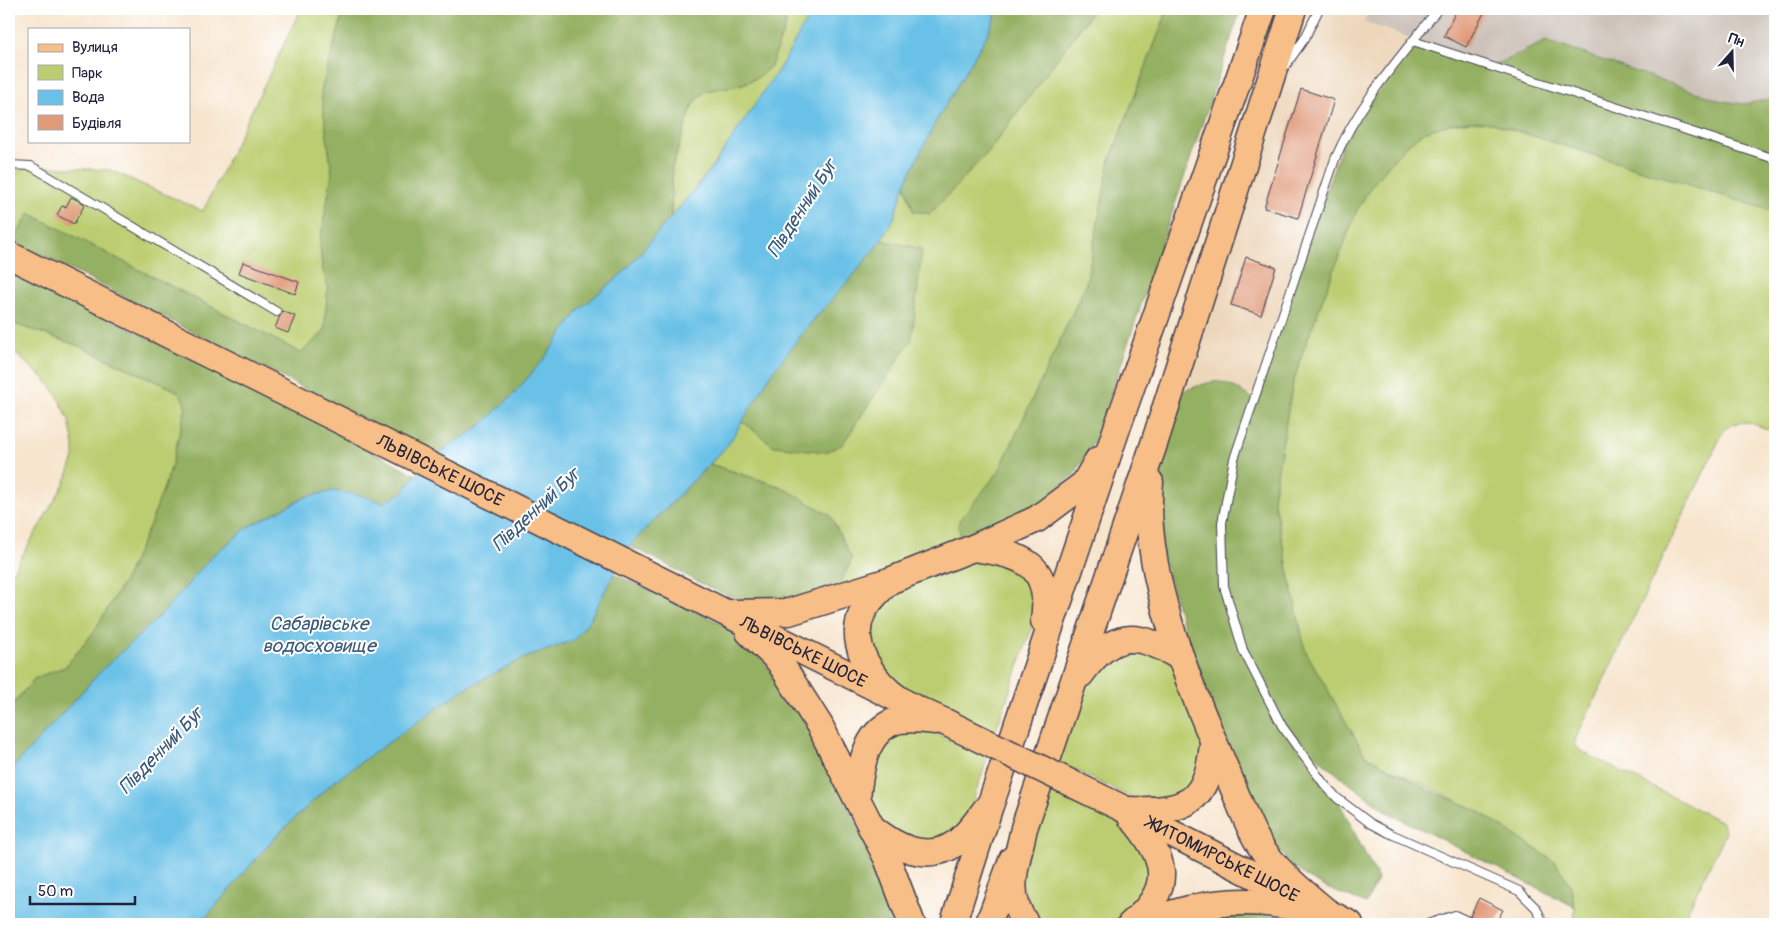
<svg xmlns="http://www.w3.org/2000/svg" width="1784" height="933" viewBox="0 0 1784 933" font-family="Pangolin,sans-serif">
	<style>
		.built { fill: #edd7bb }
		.industrial { fill: #ccc2b9 }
		.green { fill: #bbcd70; stroke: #6e7856 }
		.forest { fill: #94b062; stroke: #5b694e }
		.water { fill: #6ac1e7; stroke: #467291 }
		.building { fill: #e09a79 }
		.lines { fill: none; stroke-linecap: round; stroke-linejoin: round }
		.service-casing { stroke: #423f51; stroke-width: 10 }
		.primary-casing { stroke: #423f51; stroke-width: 28 }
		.trunk-casing { stroke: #423f51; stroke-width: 29 }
		.service { stroke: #fff; stroke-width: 8 }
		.primary { stroke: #f7be87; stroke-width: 25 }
		.trunk { stroke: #f7be87; stroke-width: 26 }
		.trunk-bridge-casing { stroke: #423f51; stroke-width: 29; stroke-linecap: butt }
		.trunk-bridge { stroke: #f7be87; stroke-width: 26 }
		.labels { text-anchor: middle; stroke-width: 4; stroke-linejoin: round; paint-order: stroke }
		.street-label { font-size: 18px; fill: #22223b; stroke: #fff }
		.water-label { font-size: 19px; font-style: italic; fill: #3b5a77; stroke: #fff }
	</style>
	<rect width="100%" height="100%" fill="#fff"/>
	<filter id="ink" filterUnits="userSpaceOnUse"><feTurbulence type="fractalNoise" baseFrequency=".02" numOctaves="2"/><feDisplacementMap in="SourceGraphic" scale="10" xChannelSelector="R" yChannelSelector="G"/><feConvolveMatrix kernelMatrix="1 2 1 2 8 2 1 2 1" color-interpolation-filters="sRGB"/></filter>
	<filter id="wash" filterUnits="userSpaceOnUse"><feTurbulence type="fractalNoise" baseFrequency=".0096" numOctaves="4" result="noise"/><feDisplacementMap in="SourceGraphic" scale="20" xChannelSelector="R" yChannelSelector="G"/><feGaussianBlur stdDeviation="1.12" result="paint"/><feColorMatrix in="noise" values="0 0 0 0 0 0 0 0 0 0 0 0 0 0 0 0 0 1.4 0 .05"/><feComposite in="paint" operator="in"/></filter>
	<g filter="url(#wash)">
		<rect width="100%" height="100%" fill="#f7e5ce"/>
		<path class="built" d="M1296,9H1369L1365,22L1413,41L1253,399L1228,382L1183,391Z"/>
		<path class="industrial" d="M1369,9H1775V98L1744,104L1722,101L1546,41L1491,67L1364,22Z"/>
		<path class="green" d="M301,9H350L342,17L321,91L332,174L320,242L322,267L328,287L324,332L301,353L29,213L14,241L9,239V165L110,170L203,211Z
			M775,9H813C798,41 778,71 758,101C730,142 702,181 671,218L672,168L692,106L705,91L740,85L757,78L771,66L786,24L782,14Z
			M1092,9H1168L1110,160L1086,284L999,471L959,521L960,540L837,593L852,559L782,487L710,464L728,445L742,421L774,446L913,247L881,240L894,218L905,184L913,211L930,214L988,152L1090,15Z
			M1470,121L1492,123L1775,212V432C1757,426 1740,415 1724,430L1575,740L1576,746L1581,751L1722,822L1726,833L1681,924H1574L1575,907L1570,884L1555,862L1478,811L1364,756L1305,650L1273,498L1292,387L1303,351L1357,210L1372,185L1388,166L1405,147L1423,132L1450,124Z
			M9,322L79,346L175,390L182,397L186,406L171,468L152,520L127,576L93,633L65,667L35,678L13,704L9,714V578L64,484L74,458V446L69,420L57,395L46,380L9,348Z
			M966,557L1011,567L1026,581L1036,596V616L995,733L903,691L888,681L868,636L875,611L893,592Z
			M1111,648L1170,655L1207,752L1186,797L1146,805L1056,761L1081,686Z
			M902,731H931L988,757L965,823L956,831L927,843L887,830L868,801L874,757L892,736Z
			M1047,790L1124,822L1149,855V893L1128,915L1113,923L1042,924L1034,919L1019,877Z"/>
		<path class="forest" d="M350,9H775L782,14L786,24L771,66L757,78L740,85L705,91L692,106L672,168L671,218L624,272L580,309L544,359L512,396L482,424L466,436L452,443L437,456L14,241L29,213L301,353L324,332L328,287L322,267L320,242L332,174L321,91L342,17Z
			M998,9H1092L1090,15L988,152L930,214L913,211L905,184L935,123L987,35Z
			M1168,9H1241L1096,438L1074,475L1035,508L960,540L959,521L999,471L1086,284L1110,160Z
			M1413,41L1491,67L1546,41L1722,101L1744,104L1775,98V212L1492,123L1470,121L1450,124L1423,132L1405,147L1388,166L1372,185L1357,210L1303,351L1292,387L1273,498L1305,650L1365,755L1427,789L1478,811L1555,862L1570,884L1575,907L1387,812L1338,775L1284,728L1337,798L1378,879L1366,904L1329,889L1305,876L1288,862L1271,838L1238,771L1190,649L1162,554L1159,486L1164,454L1183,391C1220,378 1220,377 1253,399L1343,142Z
			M881,240L922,249L912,339L842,445L826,452L774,446L742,421C752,405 761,387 772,372C806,326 846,285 881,240Z
			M9,268L337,432L416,475L403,492L384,503L359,495L334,491L306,497L250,526L213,555L162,614L100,672L9,772V714L13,704L35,678L65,667L93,633L127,576L152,520L171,468L186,407L182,397L175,390L79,346L9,322Z
			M710,464L782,487L830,515L852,559L843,575L837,593C822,597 805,603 789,604C728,610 681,568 629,546Z
			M614,574L721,623L748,643L800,706L905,924H200L276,836L332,783L461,691L522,659L574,640L589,621Z
			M1223,915H1272L1316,924H1190Z"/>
		<path class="water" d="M813,9H998L987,35L935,123L905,184L894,218L881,240L857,271L808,326L771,374L728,445L629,546L589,621L574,640L522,659L461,691L332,783L276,836L200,924H9V772L100,672L162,614L213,555L250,526L306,497L334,491L359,495L384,503L403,492L416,475L452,443L466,436L482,424L512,396L544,359L580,309L624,272L707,175L781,66Z"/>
		<g id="blocks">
			<path class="building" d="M1457,9H1486L1466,47L1444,36Z
				M1301,89L1334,100L1298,218L1264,208Z
				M71,197L85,204L74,224L57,215L62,206L66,207Z
				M1246,257L1276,267L1261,315L1231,305Z
				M243,262L299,282L295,294L239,273Z
				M282,311L295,316L288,333L275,328Z
				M1479,898L1503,910L1495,924H1480L1478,920L1470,916Z"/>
		</g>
	</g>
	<g filter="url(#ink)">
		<use href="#blocks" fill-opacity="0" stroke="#423f51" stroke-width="1"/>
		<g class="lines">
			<defs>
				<path id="service" d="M1438,9C1401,57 1359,102 1335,159L1234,459L1222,523L1224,586L1243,650L1282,726L1324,784L1337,798L1370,823L1389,833L1519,891L1536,908L1544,924
					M1413,41L1775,159
					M1286,65L1305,38L1319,9
					M9,165L31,166L277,312
					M1427,924L1455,915L1474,924"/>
				<path id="primary" d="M953,924L990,807
					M988,924L1012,859"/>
				<g id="trunk">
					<path id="s1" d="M9,255L900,700"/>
					<path d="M1150,482C1141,578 1194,695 1231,782C1240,804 1247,824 1259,844C1277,872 1303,892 1328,913"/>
					<path d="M973,548C1023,554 1052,564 1044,621"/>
					<path d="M887,583C877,593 866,603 861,616C849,648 875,683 900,700C914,709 930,715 945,722"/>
					<path d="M732,613L789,612L889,581L973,548L1037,519L1084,484L1098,460"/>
					<path d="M749,632L779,661L820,726L887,858L912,924"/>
					<path d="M1081,674C1113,630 1137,631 1181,658"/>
					<path d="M857,798C860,771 864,734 893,722C905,717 923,720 936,721"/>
					<path id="s2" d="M1124,809L1350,924"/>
					<path d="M1129,810C1185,812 1208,804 1213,743"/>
					<path d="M871,827C894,846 927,864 956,843C970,833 980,816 991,803L1116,431L1263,9"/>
					<path d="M1026,924C1003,893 1017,863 1024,828L1154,444L1293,9"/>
					<path d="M1131,924C1176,887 1166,857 1131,817"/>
					<path d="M1138,924C1201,904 1234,895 1300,908"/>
				</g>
			</defs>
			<use href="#service" class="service-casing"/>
			<use href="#primary" class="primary-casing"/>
			<use href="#trunk" class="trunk-casing"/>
			<use href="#service" class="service"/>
			<use href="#primary" class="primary"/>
			<use href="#trunk" class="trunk"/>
			<defs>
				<path id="trunk-bridge" d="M945,722L1124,809"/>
			</defs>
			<use href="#trunk-bridge" class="trunk-bridge-casing"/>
			<use href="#trunk-bridge" class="trunk-bridge"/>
		</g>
	</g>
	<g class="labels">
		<g class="street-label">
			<text dy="6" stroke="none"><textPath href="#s1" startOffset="482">ЛЬВІВСЬКЕ ШОСЕ</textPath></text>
			<text dy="6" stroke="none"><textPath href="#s1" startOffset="888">ЛЬВІВСЬКЕ ШОСЕ</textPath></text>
			<text dy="6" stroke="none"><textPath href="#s2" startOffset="111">ЖИТОМИРСЬКЕ ШОСЕ</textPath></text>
		</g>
		<g class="water-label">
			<text transform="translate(801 208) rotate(-57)" y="7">Південний Буг</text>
			<text transform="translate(535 509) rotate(-43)" y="7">Південний Буг</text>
			<text x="319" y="630">Сабарівське<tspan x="319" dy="22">водосховище</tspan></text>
			<text transform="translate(160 750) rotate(-46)" y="7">Південний Буг</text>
		</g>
	</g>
	<rect width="1784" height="933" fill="none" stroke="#fff" stroke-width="30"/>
	<rect x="28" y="28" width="162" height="115" fill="#ffffff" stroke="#a7a7b1"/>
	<rect x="38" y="44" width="25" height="8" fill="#f7be87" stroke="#a7a7b1"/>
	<text x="72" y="52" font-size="15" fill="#22223b">Вулиця</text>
	<rect x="38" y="65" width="25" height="15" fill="#bbcd70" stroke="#a7a7b1"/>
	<text x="72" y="78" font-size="15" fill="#22223b">Парк</text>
	<rect x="38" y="90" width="25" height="15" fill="#6ac1e7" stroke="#a7a7b1"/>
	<text x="72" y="102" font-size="15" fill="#22223b">Вода</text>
	<rect x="38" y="115" width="25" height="15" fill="#e09a79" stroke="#a7a7b1"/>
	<text x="72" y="128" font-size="15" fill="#22223b">Будівля</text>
	<g transform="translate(1732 52) rotate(20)" stroke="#ffffff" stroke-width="4" paint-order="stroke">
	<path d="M0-4L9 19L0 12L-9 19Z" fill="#22223b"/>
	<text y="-8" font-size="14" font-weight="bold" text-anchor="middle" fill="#22223b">Пн</text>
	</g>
	<path d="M30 896v8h105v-8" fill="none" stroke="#22223b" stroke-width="2.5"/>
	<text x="38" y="896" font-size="15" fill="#22223b" stroke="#ffffff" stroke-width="4" paint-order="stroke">50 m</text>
</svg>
